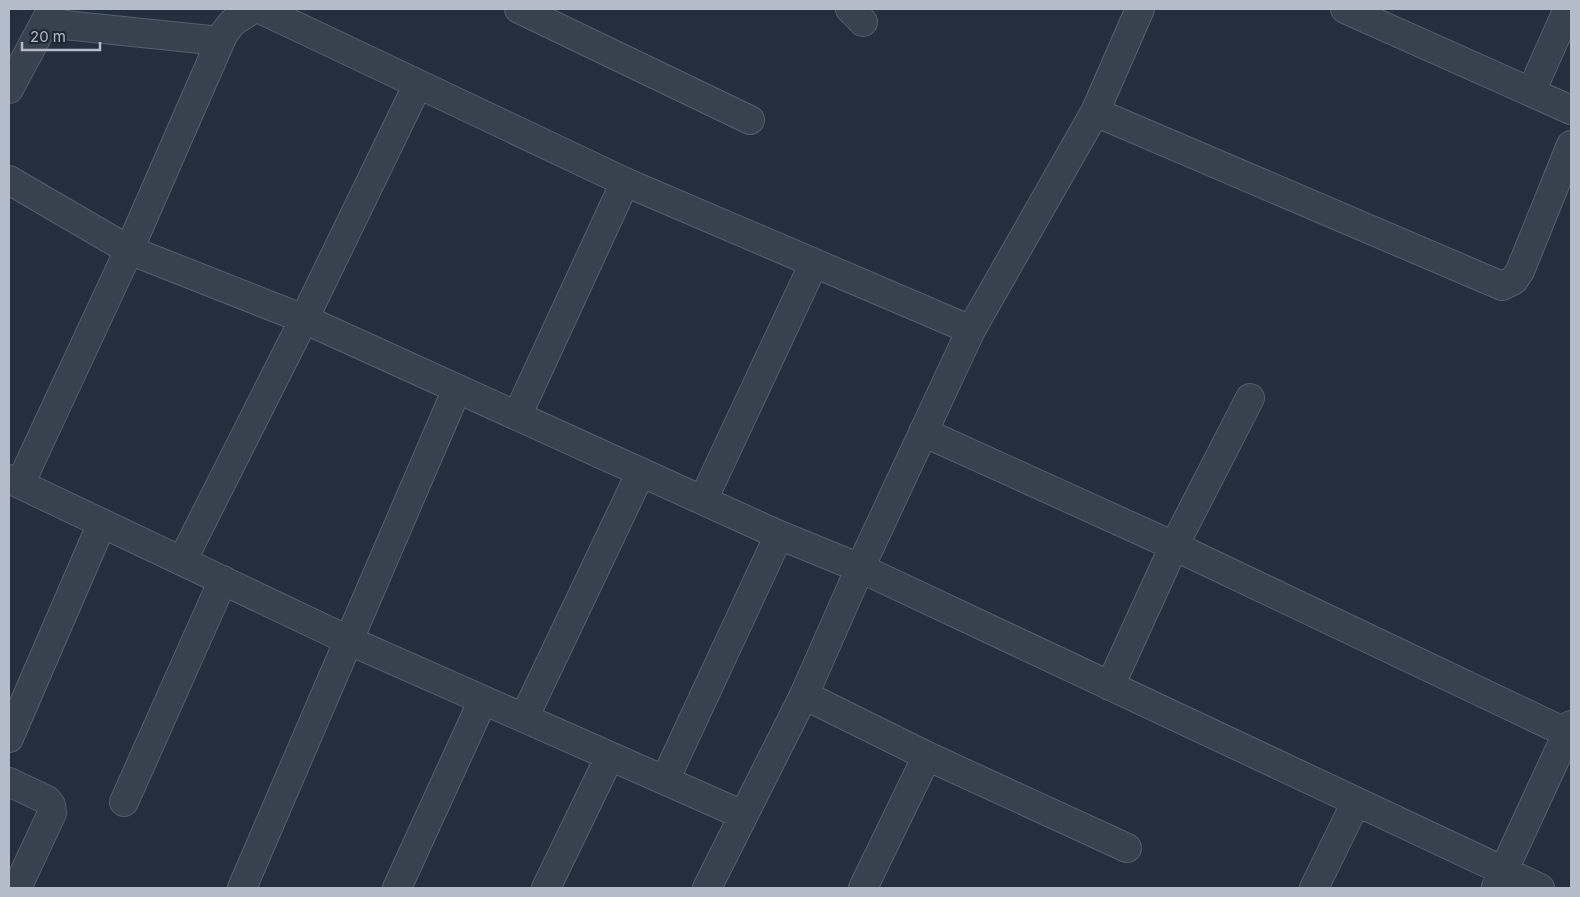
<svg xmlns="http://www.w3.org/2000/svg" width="1580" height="897" viewBox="0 0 1580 897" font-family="Inter,sans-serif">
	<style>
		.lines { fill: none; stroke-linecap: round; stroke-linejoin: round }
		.street-casing { stroke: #565f6c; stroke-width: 30 }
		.street { stroke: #38414e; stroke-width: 28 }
	</style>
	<rect width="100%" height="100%" fill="#242f3e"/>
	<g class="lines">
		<defs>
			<path id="street" d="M260,9L625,182L971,330
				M519,9L750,120
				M850,9L863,22
				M1345,9L1571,110
				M45,23L220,41
				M9,89L52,9
				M1531,92L1568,9
				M1095,112L1502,286L1514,280L1520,271L1571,145
				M9,180L129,250L304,319L779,535L860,568L1540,888
				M517,416L625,182
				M923,432L1174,546L1567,733
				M9,479L350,641L743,815
				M20,484L129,250L224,33L233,22L253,9
				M703,500L814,263
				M182,561L304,319L418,84
				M1110,686L1174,546L1250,398
				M804,695L927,756L1127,848
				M524,718L641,472
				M9,738L102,523
				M665,780L779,535
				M9,782L47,800L51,805L52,813L17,888
				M124,802L223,580
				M1496,887L1571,725
				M242,888L457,389
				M397,888L483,700
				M546,888L610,756
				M707,888L804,695L860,568L971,330L1095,112L1140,9
				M863,888L927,756
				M1314,888L1356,802"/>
		</defs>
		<use href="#street" class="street-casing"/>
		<use href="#street" class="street"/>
	</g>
	<rect width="1580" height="897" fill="none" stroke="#b4bcc9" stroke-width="20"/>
	<path d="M22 42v8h78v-8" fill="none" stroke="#b4bcc9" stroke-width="2.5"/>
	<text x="30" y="42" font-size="15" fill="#b4bcc9" stroke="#1d2633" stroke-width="4" paint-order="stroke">20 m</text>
</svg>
